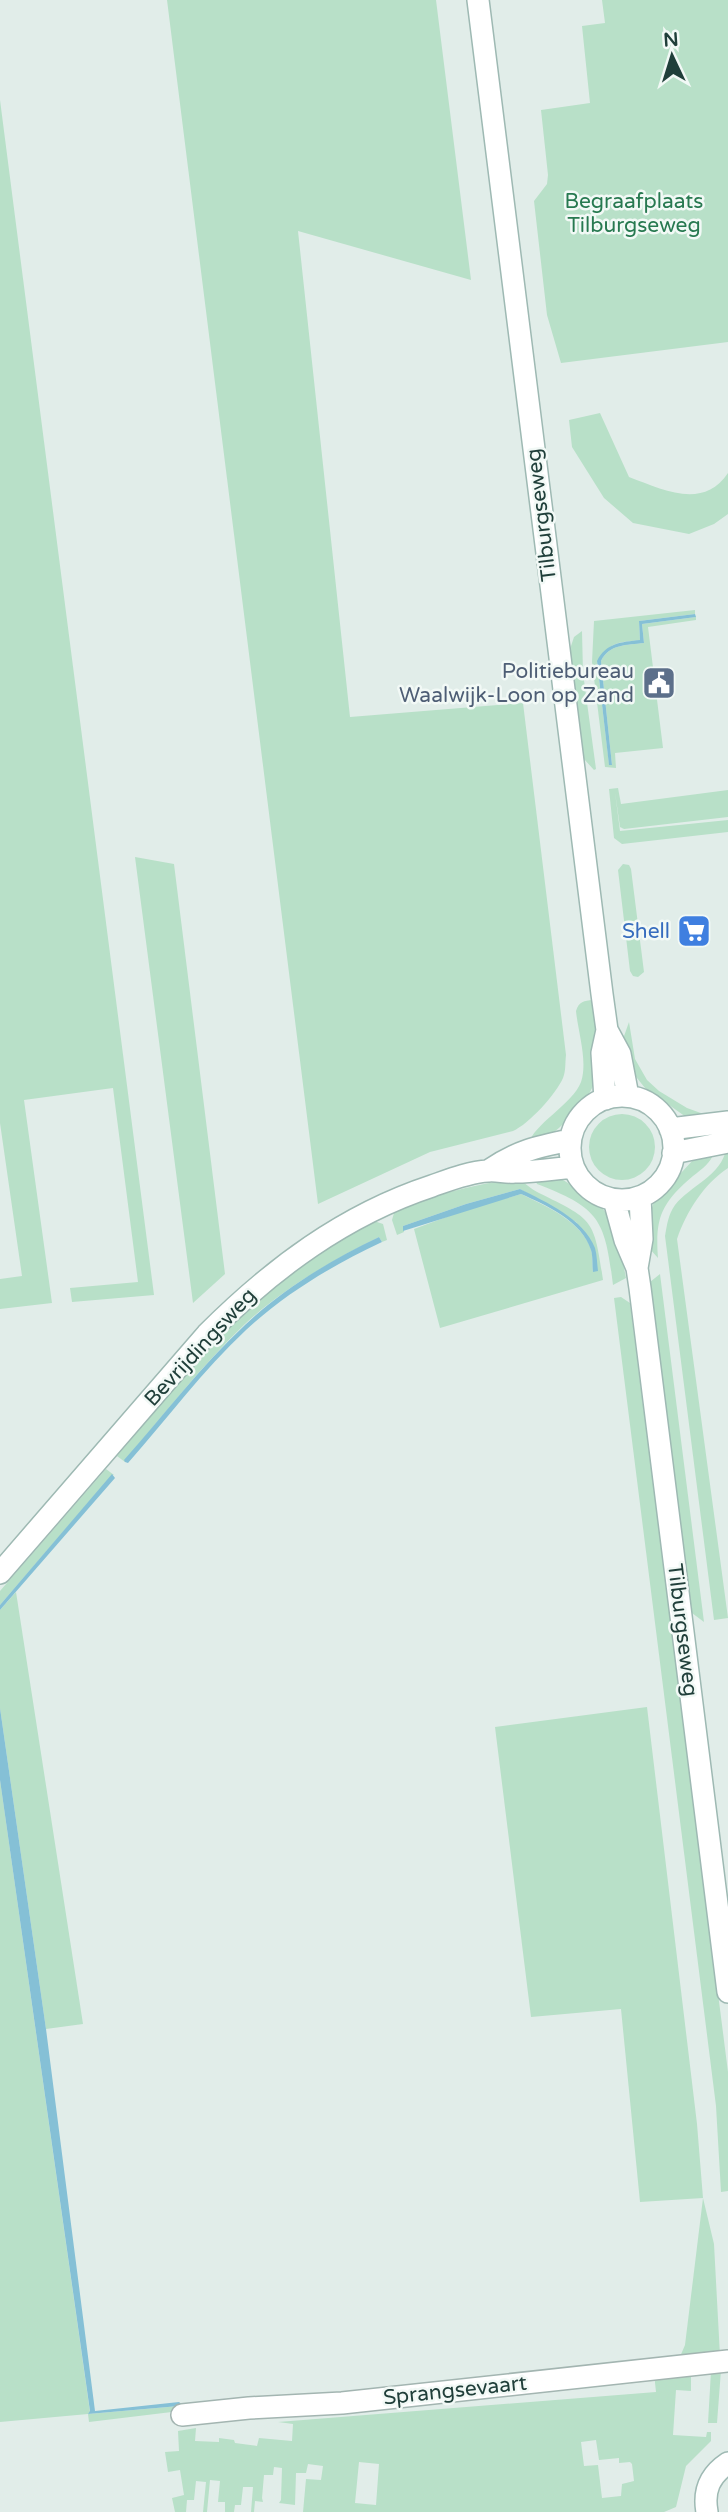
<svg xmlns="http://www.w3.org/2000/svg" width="728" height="2512" viewBox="0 0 728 2512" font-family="'Varela Round',sans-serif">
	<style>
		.green { fill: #b8e0c8; fill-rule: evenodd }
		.water { fill: #85c0d6 }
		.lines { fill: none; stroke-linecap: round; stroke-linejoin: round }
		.street-casing { stroke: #a3b5b1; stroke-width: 24 }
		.secondary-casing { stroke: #9eb9b3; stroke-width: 24 }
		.street { stroke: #fff; stroke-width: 21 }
		.secondary { stroke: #fff; stroke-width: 21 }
		.labels { text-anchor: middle; stroke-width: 5; stroke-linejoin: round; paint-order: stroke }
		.park-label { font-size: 21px; fill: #277950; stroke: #f2f9f6 }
		.street-label { font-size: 21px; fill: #203f3a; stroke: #f2f9f6 }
		.service-label { font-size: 21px; fill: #4e5e75; stroke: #f2f9f6; text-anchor: end }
		.shop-label { font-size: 21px; fill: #366cbe; stroke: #f2f9f6; text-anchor: end }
	</style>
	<rect width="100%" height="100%" fill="#e1ede9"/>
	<path class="green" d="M167,0H436L471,280L298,231L350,717L523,703L566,1055C565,1063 566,1071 563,1078C556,1094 529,1124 513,1131L430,1152L318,1204Z
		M602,0H728V342L561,363L547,315L534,201L547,184L548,175L541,110L590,103L582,26L605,23Z
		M0,100L154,1295L72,1302L70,1288L138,1282L113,1088L24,1100L52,1303L0,1309V1279L22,1276L0,1123Z
		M600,413L629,477C664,490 703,510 728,473V514L714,524L689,534L633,523L604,498L572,447L569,420Z
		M695,610V614L639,621L640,640C615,643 613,641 597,662L609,764L612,765L601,661C609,644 627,645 644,643L642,624L696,617V620L648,627L663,748L615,753L616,768L605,767L592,662L594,621Z
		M582,631L583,673L596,769L594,770L584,759L570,649L574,637Z
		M618,788L621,804L728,790V817L624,829L620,827L615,792L620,831L728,820V832L622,844L614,838L609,789Z
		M135,857L174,864L225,1274L193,1303Z
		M623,864L629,865L631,869L644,972L638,977L633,976L630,971L618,870Z
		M593,1000C596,1025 603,1070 590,1092C586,1100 578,1106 573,1113C560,1129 549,1138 529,1144C532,1125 573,1104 581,1082C588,1061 578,1032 576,1011C579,1001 584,1001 593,1000Z
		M629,1022L635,1059L647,1080L659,1091L687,1108L709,1116L686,1117L645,1088L633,1073L623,1039Z
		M589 1147a33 33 0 1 1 66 0a33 33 0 1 1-66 0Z
		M728,1148V1168C703,1185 687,1211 677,1239L728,1618L714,1620L665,1236C667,1225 668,1215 675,1205C690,1186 722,1175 726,1149Z
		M714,1152C711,1163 702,1169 693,1176C661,1203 655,1218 658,1258L649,1248V1216L654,1202L694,1159Z
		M534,1176C557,1176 561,1177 579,1191C584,1195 592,1198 597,1203C617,1220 621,1253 626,1278L613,1285C605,1220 600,1208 537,1184Z
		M516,1178C525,1182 530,1189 539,1193C594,1220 594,1219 603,1280L440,1328L414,1229L468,1209L521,1194C546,1206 581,1221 591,1249C593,1256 592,1265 593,1272L595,1249L576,1222L520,1189L466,1204L403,1226L404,1232L397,1235L392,1220L394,1213C432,1194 475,1185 516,1178Z
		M374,1221L383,1224L387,1240L382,1242L379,1237C331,1261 284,1288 245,1324C201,1366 164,1415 125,1460V1462L117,1456C159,1408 199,1354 246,1310C284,1275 328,1244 374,1221Z
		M660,1274L704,1622L692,1613L650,1282Z
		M621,1297L630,1303L728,2072V2191L721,2192L716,2106L614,1298Z
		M106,1469L114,1475H112L0,1605V1591Z
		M16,1592L83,2024L46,2029L0,1708V1610Z
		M647,1707L697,2124L703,2198L714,2244L720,2356L679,2359L685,2345L703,2198L640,2202L621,2009L531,2017L495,1727Z
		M0,1780L90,2412L88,2414L179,2406L180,2411L89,2422L88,2414L0,2422Z
		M721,2370L717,2423H708L711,2371Z
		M691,2371V2391L676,2390L673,2435L706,2437L707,2432H711V2441L686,2466L676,2507L664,2512H303L306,2479L321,2480L323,2466L308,2464L306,2473H296L295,2505L279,2503L281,2500L282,2468L274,2467L273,2475H264L262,2498L263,2502L255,2501L254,2512H251L253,2487H243L241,2505H235L234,2512H225V2502H218L220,2481L210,2480L207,2512H203L206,2482L196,2481L194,2500H187L186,2512H175L172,2498L184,2495L180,2470L168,2472L165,2452L179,2451L178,2431L196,2428L195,2441L219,2442V2438L234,2440L235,2443L257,2446L259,2438L292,2441L293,2424L278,2422L656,2392L654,2373ZM596,2440L599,2460L619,2458V2463L630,2462L632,2464L634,2481L622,2484L621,2496L602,2498L598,2465L584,2466L581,2442ZM359,2462L379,2464L376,2505L355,2503Z"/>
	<path class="water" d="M695,614L696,617L642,624L644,643C627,645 609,644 601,661L612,765H609L597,661C606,643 621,642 640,640L639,621Z
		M520,1189C546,1202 584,1219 595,1248C597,1255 597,1264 598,1271L593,1272C592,1265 593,1256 591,1250C582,1221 546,1205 521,1194L403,1231V1226L466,1204Z
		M379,1237L382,1242C333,1265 286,1293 246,1330C203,1370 167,1419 128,1463L125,1462L124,1460C164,1415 201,1366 245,1325C284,1288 331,1260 379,1237Z
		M112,1474L115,1478L0,1610V1605Z
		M0,1708L46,2029L95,2411L179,2402L183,2405L179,2406L88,2414L90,2411L0,1780Z"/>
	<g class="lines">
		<defs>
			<path id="street" d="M182,2415L249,2408L342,2403L728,2361"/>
			<path id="secondary" d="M478,0L602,994L607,1030L620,1054L628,1096
				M570 1148a52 52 0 1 1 104 0a52 52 0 1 1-104 0Z
				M605,1099L602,1053L607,1030
				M670,1129L728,1122
				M673,1153L728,1142
				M488,1171C517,1151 536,1147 570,1140
				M640,1197L642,1239L637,1268L640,1288L728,1992
				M614,1200L625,1240L637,1268
				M0,1573L207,1334C272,1269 344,1215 432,1186C449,1180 469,1172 488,1171C497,1170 506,1173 514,1172C534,1172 553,1169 573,1167
				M707,2512C703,2490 710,2475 728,2463"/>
		</defs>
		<use href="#street" class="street-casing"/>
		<use href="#secondary" class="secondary-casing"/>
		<use href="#street" class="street"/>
		<use href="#secondary" class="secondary"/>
	</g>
	<defs>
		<symbol id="civic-square" viewBox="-11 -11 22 22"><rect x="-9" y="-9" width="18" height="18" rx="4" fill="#5c6f8a" stroke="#f2f9f6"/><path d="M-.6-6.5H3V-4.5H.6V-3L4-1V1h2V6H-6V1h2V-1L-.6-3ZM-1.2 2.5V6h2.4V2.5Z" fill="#fff"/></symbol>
		<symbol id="supermarket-square" viewBox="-11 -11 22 22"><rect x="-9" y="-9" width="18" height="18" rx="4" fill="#3f7fe0" stroke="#f2f9f6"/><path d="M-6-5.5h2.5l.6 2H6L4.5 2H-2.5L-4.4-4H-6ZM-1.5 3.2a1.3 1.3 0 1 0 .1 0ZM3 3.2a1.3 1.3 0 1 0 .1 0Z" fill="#fff"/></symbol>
	</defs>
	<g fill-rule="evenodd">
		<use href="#civic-square" x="640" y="664" width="38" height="38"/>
		<use href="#supermarket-square" x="675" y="912" width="38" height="38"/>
	</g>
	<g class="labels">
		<g class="park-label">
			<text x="634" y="208">Begraafplaats<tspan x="634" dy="24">Tilburgseweg</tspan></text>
		</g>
		<g class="street-label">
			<text transform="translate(541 515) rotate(-97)" y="7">Tilburgseweg</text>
			<text transform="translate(200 1347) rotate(-47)" y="7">Bevrijdingsweg</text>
			<text transform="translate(683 1630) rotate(83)" y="7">Tilburgseweg</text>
			<text transform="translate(455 2390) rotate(-6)" y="7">Sprangsevaart</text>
		</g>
		<g class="service-label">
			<text x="634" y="678">Politiebureau<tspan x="634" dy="24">Waalwijk-Loon op Zand</tspan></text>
		</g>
		<g class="shop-label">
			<text x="670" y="938">Shell</text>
		</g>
	</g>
	<g transform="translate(672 56) rotate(356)" stroke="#f2f9f6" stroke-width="5" paint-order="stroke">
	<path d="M0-5L12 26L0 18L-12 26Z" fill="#203f3a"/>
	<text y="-10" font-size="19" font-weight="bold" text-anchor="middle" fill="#203f3a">N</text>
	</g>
</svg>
